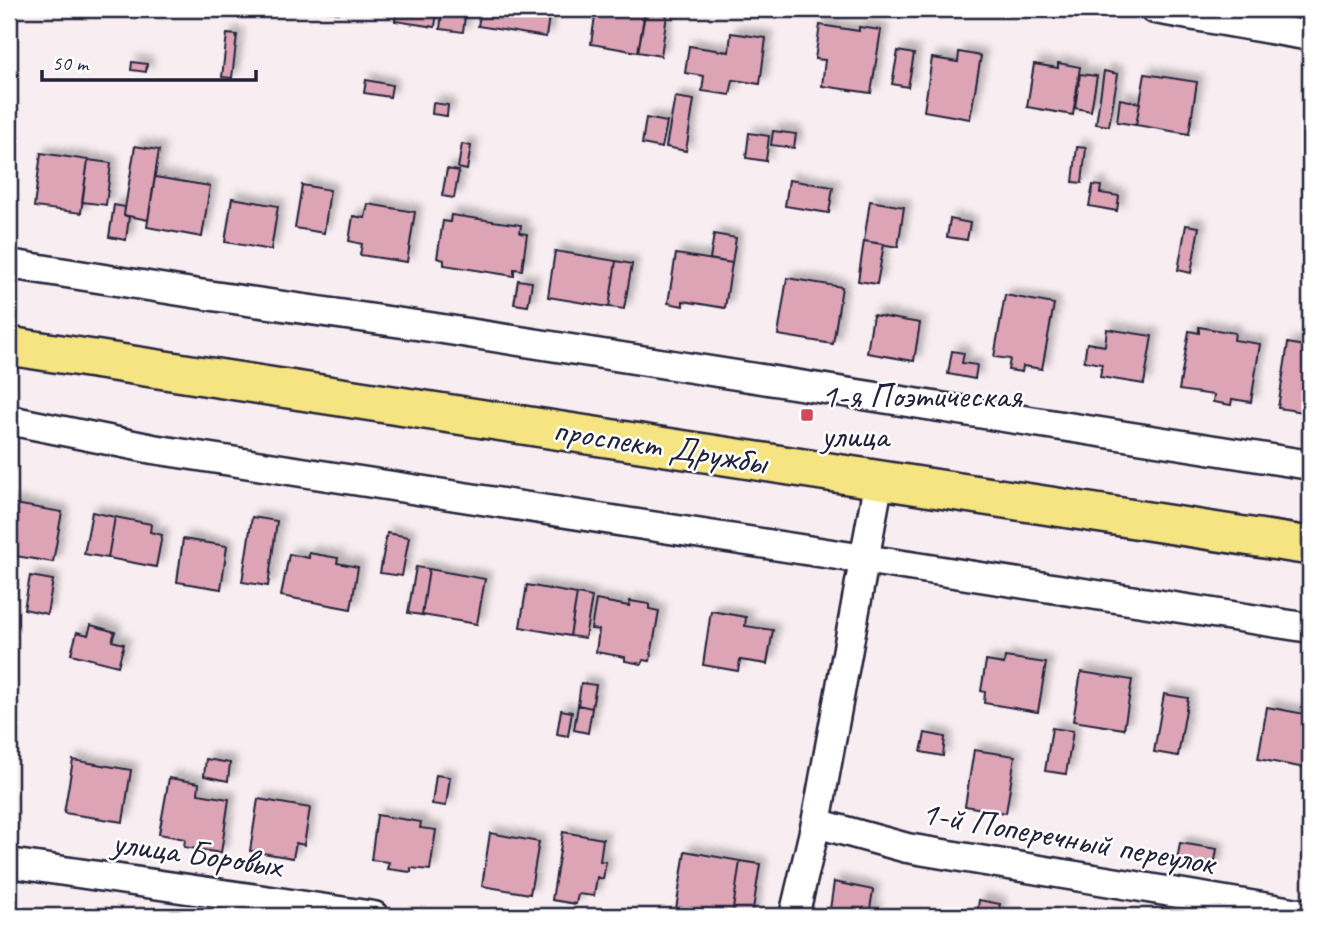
<svg xmlns="http://www.w3.org/2000/svg" width="1319" height="925" viewBox="0 0 1319 925" font-family="Caveat,sans-serif">
	<style>
		.building { fill: #dda4b6; stroke: #22223b; stroke-width: 2; filter: url(#shadow) }
		.lines { fill: none; stroke-linecap: round; stroke-linejoin: round }
		.minor-casing { stroke: #22223b; stroke-width: 33 }
		.major-casing { stroke: #22223b; stroke-width: 42 }
		.minor { stroke: #fff; stroke-width: 28 }
		.major { stroke: #f6e381; stroke-width: 37 }
		.poi-dot { fill: #d1495b; stroke: #fff; stroke-width: 2.5 }
		.labels { text-anchor: middle; stroke-width: 5; stroke-linejoin: round; paint-order: stroke }
		.poi-label { font-size: 35px; fill: #22223b; stroke: #fff; text-anchor: start }
		.street-label { font-size: 35px; fill: #22223b; stroke: #fff }
	</style>
	<defs>
		<filter id="shadow"><feDropShadow dx="6" dy="-6" stdDeviation="3.5" flood-color="#0004"/></filter>
	</defs>
	<rect width="100%" height="100%" fill="#f8edf0"/>
	<filter id="ink" filterUnits="userSpaceOnUse"><feTurbulence type="fractalNoise" baseFrequency=".0143" numOctaves="2"/><feDisplacementMap in="SourceGraphic" scale="14" xChannelSelector="R" yChannelSelector="G"/><feConvolveMatrix kernelMatrix="1 2 1 2 8 2 1 2 1" color-interpolation-filters="sRGB"/></filter>
	<g filter="url(#ink)">
		<path class="building" d="M312,9H340L339,13Z
			M396,9L437,11L435,27L395,21Z
			M481,9H550L546,37L478,26Z
			M596,9H646L638,52L591,44Z
			M645,11L667,15L661,56L638,52Z
			M442,13L465,16L463,32L440,29Z
			M820,25L859,31V27L881,30L871,93L822,86L825,60L815,59Z
			M731,33L766,38L760,84L733,80L730,95L702,91L704,76L685,73L689,46L729,52Z
			M227,34L237,35L232,78L222,77Z
			M898,51L914,54L908,87L892,84Z
			M959,52L981,56L970,119L924,111L932,58L958,62Z
			M132,62L147,64L146,72L131,70Z
			M1058,63L1080,67L1073,115L1027,107L1034,64L1058,68Z
			M1104,71L1118,74L1109,126L1096,124Z
			M1080,74L1097,76L1091,111L1075,108Z
			M1145,74L1197,82L1189,134L1136,125Z
			M366,80L392,85L390,97L364,93Z
			M675,97L694,100L686,151L666,147Z
			M1120,99L1140,103L1136,125L1117,122Z
			M433,103L448,105L447,116L432,114Z
			M646,118L667,122L662,148L642,144Z
			M773,131L796,134L794,148L771,145Z
			M749,133L769,136L766,161L746,158Z
			M462,144L471,146L467,170L458,168Z
			M135,146L159,150L148,220L124,215Z
			M1077,147L1086,148L1082,183L1073,182Z
			M41,153L88,160L81,213L34,207Z
			M88,160L111,163L106,205L82,202Z
			M447,169L459,171L454,198L442,196Z
			M155,177L210,186L202,237L147,227Z
			M789,180L833,187L829,213L785,206Z
			M302,185L330,190L324,233L295,228Z
			M1093,185L1101,186L1100,193L1119,196L1117,211L1089,206Z
			M232,198L278,206L271,250L225,242Z
			M870,201L904,207L898,247L864,241Z
			M368,204L415,212L407,262L360,255L362,244L349,241L353,216L365,218Z
			M114,205L125,207L124,215L129,217L126,240L109,237Z
			M451,215L521,225L520,233L527,234L522,270L514,269V276L444,265V260L437,258L443,221L450,222Z
			M950,219L970,223L967,240L947,237Z
			M1186,225L1199,227L1191,273L1178,270Z
			M714,234L736,238L732,263L710,259Z
			M864,241L884,244L877,284L858,281Z
			M555,251L616,261L609,307L548,297Z
			M676,254L732,263L725,308L683,301V306L668,303Z
			M616,261L632,264L624,309L609,307Z
			M787,278L842,287L833,344L778,335Z
			M518,280L532,282L528,306L514,304Z
			M1005,295L1054,304L1042,369L1023,366L1022,372L1008,370L1010,359L994,357Z
			M873,315L920,323L914,361L867,353Z
			M1199,327L1235,333L1234,340L1260,344L1251,402L1232,399L1231,405L1213,402L1214,395L1179,390L1189,331L1199,333Z
			M1107,329L1152,336L1144,384L1100,377L1102,364L1084,361L1087,343L1105,346Z
			M1288,343L1310,347V413L1278,408Z
			M952,351L964,353L962,363L977,365L975,379L948,374Z
			M9,503L62,512L53,562L9,555Z
			M92,512L115,517L108,558L84,554Z
			M115,517L151,524L150,532L162,535L156,567L108,558Z
			M252,517L277,521L268,586L242,582Z
			M387,533L409,537L402,576L380,573Z
			M183,539L227,546L221,589L177,582Z
			M309,553L338,558L337,563L358,567L351,609L281,596L289,554L309,558Z
			M416,567L429,569L422,615L408,613Z
			M429,569L485,579L477,624L422,615Z
			M30,576L53,580L47,614L24,609Z
			M527,585L577,594L570,636L520,627Z
			M577,594L592,597L585,638L570,636Z
			M596,600L629,606L630,601L649,604V609L659,611L650,661L643,660L642,664L625,661V657L596,652L599,630L591,629Z
			M711,611L746,617L745,626L773,630L767,664L740,660L738,671L703,665Z
			M91,625L115,632L112,641L124,644L118,666L71,654L77,632L88,635Z
			M1005,657L1046,663L1038,712L984,703L985,692L981,691L986,661L1004,664Z
			M1081,672L1132,680L1124,729L1073,721Z
			M581,683L596,685L592,708L578,705Z
			M1164,694L1188,698L1178,756L1154,752Z
			M578,705L592,708L588,733L574,730Z
			M1267,707L1310,715V769L1258,759Z
			M561,710L572,712L568,736L557,734Z
			M1052,728L1073,731L1066,774L1045,771Z
			M925,733L945,737L943,756L921,752Z
			M974,750L1015,756L1006,813L965,806Z
			M206,759L230,763L228,781L204,776Z
			M73,760L131,770L123,822L64,813Z
			M436,775L450,777L446,806L432,804Z
			M169,778L199,783L198,794L229,799L221,853L184,847L185,839L159,834Z
			M258,799L310,808L304,845L296,843L293,858L250,851Z
			M377,815L421,822L420,828L436,830L430,870L411,868V872L387,869L389,862L371,860Z
			M563,832L603,839L600,861L606,862L603,879L597,877L594,896L578,894L576,904L552,900Z
			M490,833L539,842L530,894L482,886Z
			M1180,843L1217,849L1214,867L1177,861Z
			M685,851L740,861L732,916H675Z
			M740,861L760,864L752,916H732Z
			M834,882L873,890L870,909L875,910L874,916H829Z
			M979,900L1000,904L998,916H977Z"/>
		<g class="lines">
			<defs>
				<path id="minor" d="M1155,9L1310,36
					M9,264L199,294L430,327L1310,465
					M9,420L153,449L1310,628
					M816,823L907,848L1310,915
					M9,863L374,916
					M794,916L816,823L879,479"/>
				<path id="major" d="M9,346L1310,546"/>
			</defs>
			<use href="#minor" class="minor-casing"/>
			<use href="#major" class="major-casing"/>
			<use href="#minor" class="minor"/>
			<use href="#major" class="major"/>
		</g>
	</g>
	<rect class="poi-dot" x="800" y="408" width="14" height="14" rx="3.5"/>
	<g class="labels">
		<g class="poi-label">
			<text x="821" y="407">1-я Поэтическая<tspan x="821" dy="40">улица</tspan></text>
		</g>
		<g class="street-label">
			<text transform="translate(660 445) rotate(9)" y="12">проспект Дружбы</text>
			<text transform="translate(1068 837) rotate(10)" y="12">1-й Поперечный переулок</text>
			<text transform="translate(197 853) rotate(8)" y="12">улица Боровых</text>
		</g>
	</g>
	<rect width="1319" height="925" fill="none" stroke="#fff" stroke-width="35"/>
	<rect x="18" y="18" width="1284" height="890" fill="none" stroke="#22223b" stroke-width="2.5" filter="url(#ink)"/>
	<path d="M42 70v10h214v-10" fill="none" stroke="#22223b" stroke-width="3.5"/>
	<text x="52" y="70" font-size="21" fill="#22223b" stroke="#ffffff" stroke-width="5" paint-order="stroke">50 m</text>
</svg>
